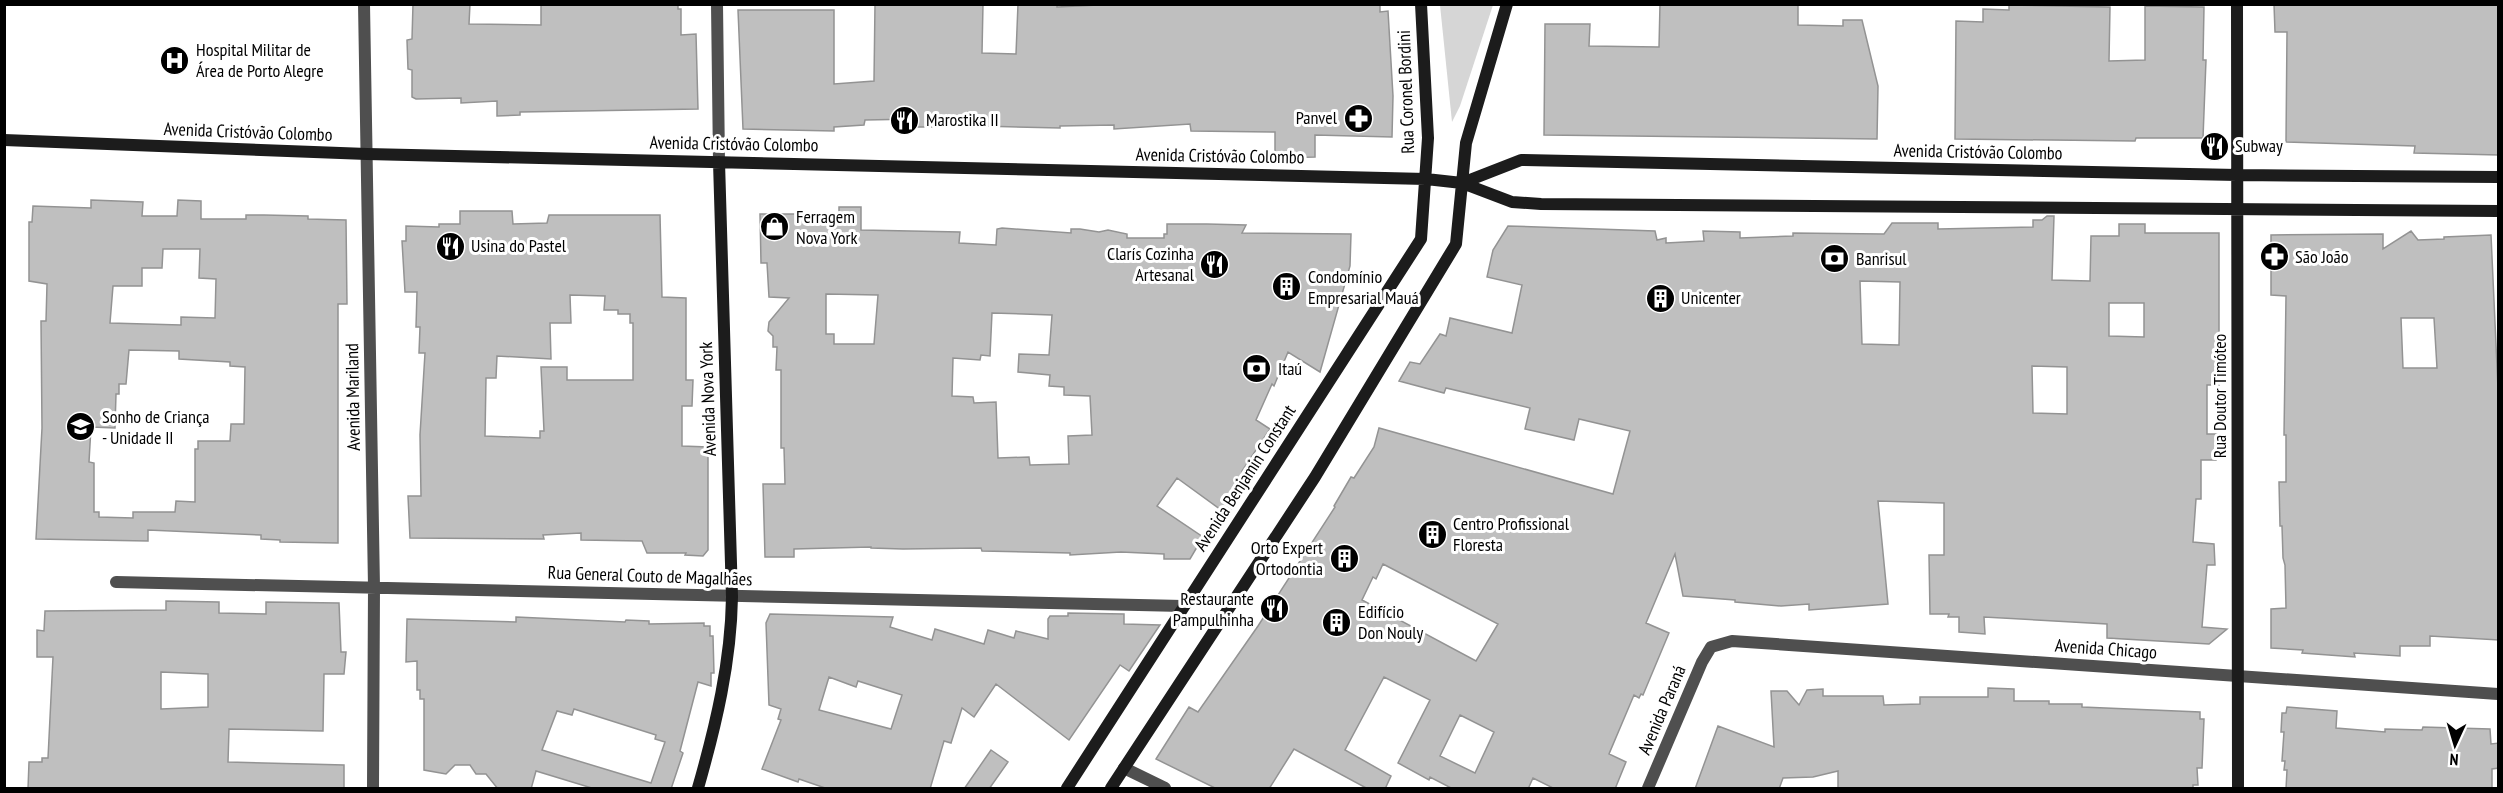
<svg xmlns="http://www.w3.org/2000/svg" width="2503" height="793" viewBox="0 0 2503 793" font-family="'PT Sans Narrow',sans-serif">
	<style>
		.green { fill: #d6d6d6 }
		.building { fill: #bfbfbf; stroke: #939393; stroke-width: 1.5; fill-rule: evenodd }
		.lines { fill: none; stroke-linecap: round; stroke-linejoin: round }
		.street { stroke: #4f4f4f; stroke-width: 12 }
		.secondary { stroke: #1c1c1c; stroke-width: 12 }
		.labels { text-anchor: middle; stroke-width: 6; stroke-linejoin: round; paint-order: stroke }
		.poi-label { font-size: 18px; fill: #000; stroke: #fff; text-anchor: start }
		.street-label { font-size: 18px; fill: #000; stroke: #fff }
	</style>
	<rect width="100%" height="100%" fill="#fff"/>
	<path class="green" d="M1440,5H1493L1460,106L1452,122Z"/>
	<path class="building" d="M413,4H470L469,24L541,25V4H678V9H681V35L696,34L698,109L520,112V115L497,116V101L461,103V98L416,99L412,97V70L408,69L407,40L412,39Z
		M875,4H983L982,53L1016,54L1018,4H1057V7L1120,4H1380V12L1388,11L1393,96L1392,137L1315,135V157L1275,158V132L1191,131L1190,124L1114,129V125L1060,126V128L981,126V116L945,115V125L935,124V127H916V119L865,120L864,125L834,127V131L743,129L738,10H834V84L874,81Z
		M1660,4H1798V25L1843,26V20H1862L1878,86L1877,139L1544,135L1545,24H1590L1589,46L1659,47Z
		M2274,4H2499V155L2414,153L2415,146L2286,142L2287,32H2275Z
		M2009,5L2110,7L2109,61L2145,60V6L2204,7L2203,60H2206L2203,138H2136L2135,141L1955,139L1956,21L1983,22V9L2009,10Z
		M91,200L143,202L142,216H177L178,200L201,201V219H246V215H264L308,216V219L346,220L347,304H338V543L280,542V540L261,539V535L148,530V541L36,539L42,428L41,321H46L47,284L29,281V222H32L33,206L91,208ZM163,249H200L199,278L216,279L215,318L181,317V325L110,323L113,286H142V268H162ZM129,350L179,351V359L230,362V366L245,367L244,424H231L230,441H198V449H195V502L176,501L175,512H133V518L99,517V512H94V463L89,462L91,427L115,428L116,394H119V384H126Z
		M839,207H861V230L960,232L959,243L996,245L997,229L1002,228L1071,233V229H1080L1099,232L1108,230L1127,234V238H1164V234H1167V224H1207L1246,225L1242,233L1351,234L1350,266L1320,372L1288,352L1274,386L1272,384L1256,420L1270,429L1242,471L1252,478L1228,515L1177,478L1157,506L1203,537L1190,559H1164V554L1121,552L1070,555V553L982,551L981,548L903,549L871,548V547L794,549V557H765L763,484H785L784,448H781V370H776L777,347H773V336L768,331L769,322L789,298L769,297L767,263H761L760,214H839ZM826,294L878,295L874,344H834V334H826ZM992,313L1052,315L1049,355L1019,354L1018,372L1050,375L1049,386L1064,387V395L1090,396L1092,435L1068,436L1069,464L1030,465L1029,457L998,458L996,402L974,403L973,397L952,396L953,358L980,360L981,355L990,356Z
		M460,211H512L513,224L547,223L549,215H660L662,297L686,298V380H693L692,406H682V446L708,447V550L703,556L685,555L686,553H647L642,541L581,540V533L543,535L544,539L410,538L408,496H421L420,435L425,353H419L420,327H416L417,292H405L402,241H406V226L439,227V224H460ZM570,295L605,296L604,310H618V314H630V323H633V380H567V367H541L544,431H540V438L485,436L486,378H496L497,356L551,359L550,323H571Z
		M2047,216H2054L2052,280L2090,281L2091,236H2119V224H2145V233H2219V385H2207V434H2217L2216,460H2201V499H2196L2193,542L2214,544L2215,565H2207L2202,627L2227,629L2209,644L2107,638V624L1984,617L1985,634L1959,632V617H1948L1949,614H1930L1929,555H1944V503L1878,501L1888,604L1809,610V604L1781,606L1735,602V600L1683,596L1675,554L1646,623L1669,633L1643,695L1641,694L1639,698L1634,695L1609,754L1626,762L1615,789H1555L1533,778L1528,789H1453L1430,777L1429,780L1398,763L1430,700L1384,677L1345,750L1391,776L1385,789H1368L1294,749L1269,789H1217L1156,759L1189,707L1198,712L1258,626L1335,507L1334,506L1351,477L1354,478L1374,447L1379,428L1613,494L1630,431L1579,419L1574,440L1525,429L1530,408L1446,388L1444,393L1399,381L1410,362L1420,364L1440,334L1446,336L1450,318L1512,333L1522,285L1487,277L1493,250L1508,226L1655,231L1657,240L1666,238V243L1704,241L1703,231L1740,232V238L1793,236V233L1884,234L1892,223H1938V229L2033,227V220H2042ZM1860,281L1900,282L1899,345L1862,344ZM2109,303H2144V337L2109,336ZM2032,366L2067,367V414L2033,413ZM1383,564L1498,624L1476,661L1362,600L1373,577L1376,579ZM1460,715L1494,732L1475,773L1440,756Z
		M2411,231L2418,240L2444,239V237L2491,235L2499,410V640L2430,636V646H2400V656L2354,653L2355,657L2302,653L2303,650L2271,648V609L2286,608L2285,565L2283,558L2282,526H2280L2279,482H2286V435H2284L2286,296L2271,295V235L2383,234V249ZM2401,318H2434L2437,368H2403Z
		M166,601L219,602V613L266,614V602L339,603L341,652H346L344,674H324L323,731L229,729L228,762L344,765V789H28L29,762H42V758H48L53,657H37V630L44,631L45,611L166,610ZM161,672L208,674V707L161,709Z
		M1068,613L1124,614V624L1160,625L1129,671L1120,665L1069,740L996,684L974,717L962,708L951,743L944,741L930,789H828L799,779L798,782L762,769L781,720L778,719L781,709L769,705L766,623L770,614L893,617L890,627L932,640L935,629L984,644L988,630L1014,638L1016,631L1048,639V619L1050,616H1068ZM829,677L856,687L858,681L902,695L891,729L819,710Z
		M516,617L625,622L626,620L649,621V624L704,623V626H710V636H713L714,673H711V686L698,682L680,751L683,753L671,789H595L536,771L531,789H498L486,774H476L470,765H455L446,774L424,770V699H420V690H417V661L406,662L407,619L516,622ZM574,709L656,735L655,739L665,742L651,783L542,750L557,711L572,715Z
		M1988,688L2014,689V701H2049V704H2082V707L2200,712V719H2204L2202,768H2197L2198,785H2193V789H1838V771L1813,777L1783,778L1779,789H1695L1718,726L1774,747L1771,691H1787L1799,705L1807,690L1823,689V696H1883L1884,705L1920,704V697H1988Z
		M2287,707L2337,711L2336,728L2385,732V729L2422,730L2423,727L2490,729L2491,744L2499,743V768L2492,769V789H2286L2287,770H2284L2285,761H2282L2284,732H2281L2282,713H2286Z
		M991,750L1008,762L989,789H964Z"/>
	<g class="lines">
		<path class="street" d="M364,4L374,587L373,788
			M717,4L719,162
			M116,582L1183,606
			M1124,768L1165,788
			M1648,788L1702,662L1711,647L1732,641L2498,694"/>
		<path class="secondary" d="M2237,4L2238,788
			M4,140L367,154L1426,179L1462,183L1512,202L1541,204L2498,211
			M1462,183L1521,160L2237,175L2498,177
			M698,788C716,725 731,662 732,597L719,162
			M1067,788L1421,239L1428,138L1421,4
			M1111,788L1315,477L1456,244L1466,143L1507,4"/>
	</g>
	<defs>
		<symbol id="hospital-disc" viewBox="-11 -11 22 22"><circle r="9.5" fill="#000" stroke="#fff"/><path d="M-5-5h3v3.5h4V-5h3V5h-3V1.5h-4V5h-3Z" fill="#fff"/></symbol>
		<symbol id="pharmacy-disc" viewBox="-11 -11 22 22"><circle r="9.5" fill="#000" stroke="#fff"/><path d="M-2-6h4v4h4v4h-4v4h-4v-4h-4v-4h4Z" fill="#fff"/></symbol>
		<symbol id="restaurant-disc" viewBox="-11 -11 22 22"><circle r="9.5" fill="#000" stroke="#fff"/><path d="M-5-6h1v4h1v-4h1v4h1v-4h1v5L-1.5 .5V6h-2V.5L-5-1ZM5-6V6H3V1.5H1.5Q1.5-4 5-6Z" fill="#fff"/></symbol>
		<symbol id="shop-disc" viewBox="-11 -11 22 22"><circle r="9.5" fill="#000" stroke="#fff"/><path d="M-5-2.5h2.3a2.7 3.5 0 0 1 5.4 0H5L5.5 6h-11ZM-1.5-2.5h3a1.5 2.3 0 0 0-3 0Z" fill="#fff"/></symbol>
		<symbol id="bank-disc" viewBox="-11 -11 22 22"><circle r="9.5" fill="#000" stroke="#fff"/><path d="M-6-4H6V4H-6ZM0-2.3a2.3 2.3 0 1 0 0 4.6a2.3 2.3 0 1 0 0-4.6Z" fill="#fff"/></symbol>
		<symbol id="building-disc" viewBox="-11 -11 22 22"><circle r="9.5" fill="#000" stroke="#fff"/><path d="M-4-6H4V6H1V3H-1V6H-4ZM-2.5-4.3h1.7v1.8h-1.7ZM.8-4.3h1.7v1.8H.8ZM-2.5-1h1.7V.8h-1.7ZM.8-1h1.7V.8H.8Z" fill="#fff"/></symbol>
		<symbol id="school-disc" viewBox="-11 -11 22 22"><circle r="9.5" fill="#000" stroke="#fff"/><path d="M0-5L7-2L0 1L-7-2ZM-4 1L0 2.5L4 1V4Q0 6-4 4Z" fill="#fff"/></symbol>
	</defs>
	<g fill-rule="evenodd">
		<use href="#hospital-disc" x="158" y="44" width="33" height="33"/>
		<use href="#pharmacy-disc" x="1342" y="102" width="33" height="33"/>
		<use href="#restaurant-disc" x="888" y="104" width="33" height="33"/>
		<use href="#restaurant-disc" x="2198" y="130" width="33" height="33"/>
		<use href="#shop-disc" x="758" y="210" width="33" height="33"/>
		<use href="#restaurant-disc" x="434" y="230" width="33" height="33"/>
		<use href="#pharmacy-disc" x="2258" y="240" width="33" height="33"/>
		<use href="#bank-disc" x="1818" y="242" width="33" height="33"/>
		<use href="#restaurant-disc" x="1198" y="248" width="33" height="33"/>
		<use href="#building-disc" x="1270" y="270" width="33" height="33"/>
		<use href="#building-disc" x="1644" y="282" width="33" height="33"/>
		<use href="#bank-disc" x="1240" y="352" width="33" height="33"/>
		<use href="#school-disc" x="64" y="410" width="33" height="33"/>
		<use href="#building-disc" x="1416" y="518" width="33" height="33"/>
		<use href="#building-disc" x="1328" y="542" width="33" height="33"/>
		<use href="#restaurant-disc" x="1258" y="592" width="33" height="33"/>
		<use href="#building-disc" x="1320" y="606" width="33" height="33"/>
	</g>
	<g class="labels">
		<g class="poi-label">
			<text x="196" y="56">Hospital Militar de<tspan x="196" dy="21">Área de Porto Alegre</tspan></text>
			<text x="1337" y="124" text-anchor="end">Panvel</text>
			<text x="926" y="126">Marostika II</text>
			<text x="2235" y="152">Subway</text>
			<text x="796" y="223">Ferragem<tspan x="796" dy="21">Nova York</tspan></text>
			<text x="471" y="252">Usina do Pastel</text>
			<text x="1194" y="260" text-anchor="end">Clarís Cozinha<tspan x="1194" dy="21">Artesanal</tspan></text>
			<text x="2295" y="263">São João</text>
			<text x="1856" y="265">Banrisul</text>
			<text x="1308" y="283">Condomínio<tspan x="1308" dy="21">Empresarial Mauá</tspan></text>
			<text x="1681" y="304">Unicenter</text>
			<text x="1278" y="375">Itaú</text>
			<text x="102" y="423">Sonho de Criança<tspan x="102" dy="21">- Unidade II</tspan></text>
			<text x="1453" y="530">Centro Profissional<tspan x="1453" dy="21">Floresta</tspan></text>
			<text x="1323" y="554" text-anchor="end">Orto Expert<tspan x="1323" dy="21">Ortodontia</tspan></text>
			<text x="1254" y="605" text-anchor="end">Restaurante<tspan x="1254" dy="21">Pampulhinha</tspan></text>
			<text x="1358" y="618">Edifício<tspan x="1358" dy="21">Don Nouly</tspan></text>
		</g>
		<g class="street-label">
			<text transform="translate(1406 92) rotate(-92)" y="6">Rua Coronel Bordini</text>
			<text transform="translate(248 132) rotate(2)" y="6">Avenida Cristóvão Colombo</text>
			<text transform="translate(734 144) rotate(1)" y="6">Avenida Cristóvão Colombo</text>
			<text transform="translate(1978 152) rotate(1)" y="6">Avenida Cristóvão Colombo</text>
			<text transform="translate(1220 156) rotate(1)" y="6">Avenida Cristóvão Colombo</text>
			<text transform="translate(2220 396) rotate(-90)" y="6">Rua Doutor Timóteo</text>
			<text transform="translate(353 397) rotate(-91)" y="6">Avenida Mariland</text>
			<text transform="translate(708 399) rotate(-92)" y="6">Avenida Nova York</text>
			<text transform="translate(1245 478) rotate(-57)" y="6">Avenida Benjamin Constant</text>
			<text transform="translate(650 576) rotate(2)" y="6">Rua General Couto de Magalhães</text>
			<text transform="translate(2106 649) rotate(4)" y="6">Avenida Chicago</text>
			<text transform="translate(1662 710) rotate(-67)" y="6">Avenida Paraná</text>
		</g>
	</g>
	<rect width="2503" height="793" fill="none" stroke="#000000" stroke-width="12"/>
	<g transform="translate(2455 745) rotate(184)" stroke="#ffffff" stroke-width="4.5" paint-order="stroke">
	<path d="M0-4.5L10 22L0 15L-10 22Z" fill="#000000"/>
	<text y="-9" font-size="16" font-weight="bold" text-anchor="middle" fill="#000000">N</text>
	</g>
</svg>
